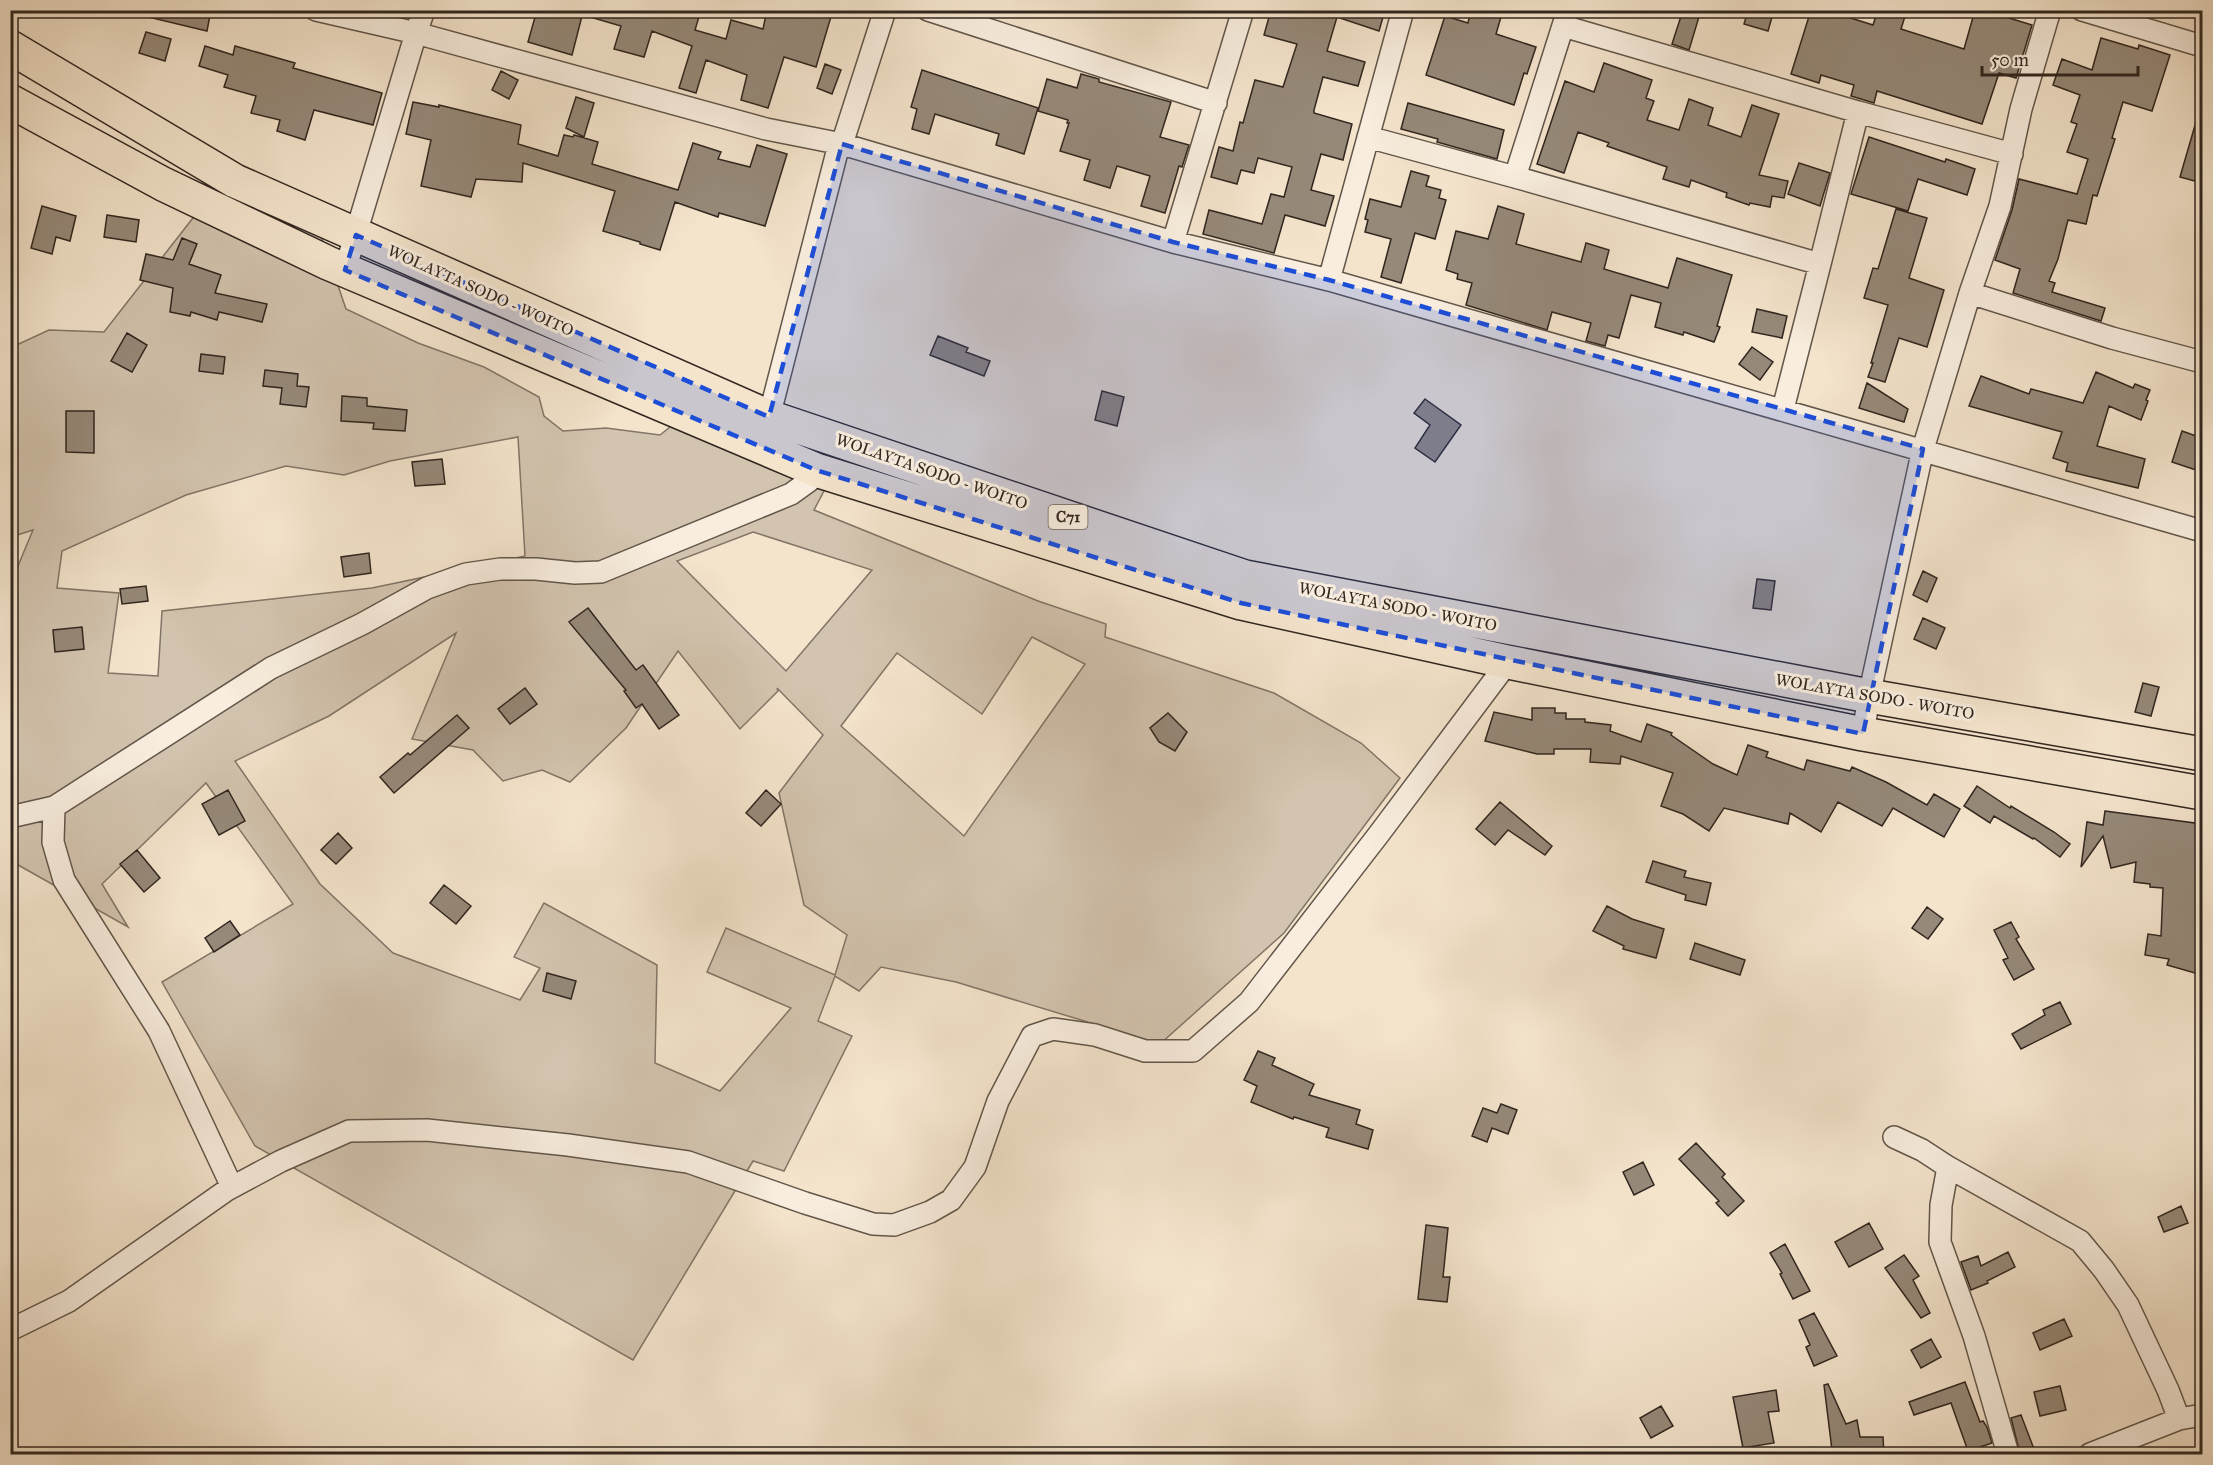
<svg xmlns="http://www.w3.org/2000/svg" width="2213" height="1465" viewBox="0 0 2213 1465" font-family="'IM FELL Great Primer',serif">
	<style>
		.green { fill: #d3c4af; stroke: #827567; stroke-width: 1.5; fill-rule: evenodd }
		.building { fill: #968979; stroke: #31261f; stroke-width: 1.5 }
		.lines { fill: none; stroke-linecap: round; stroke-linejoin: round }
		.minor-casing { stroke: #62564a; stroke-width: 24 }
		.trunk-casing { stroke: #31261f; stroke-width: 36 }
		.minor { stroke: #f8edde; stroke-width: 21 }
		.trunk { stroke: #f4e4cc; stroke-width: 33 }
		.marked { fill: #1d4ed8; fill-opacity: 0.2; stroke: #1d4ed8; stroke-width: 4.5; stroke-dasharray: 12 8; stroke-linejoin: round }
		.labels { text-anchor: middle; stroke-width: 6; stroke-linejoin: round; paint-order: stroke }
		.shield { fill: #f8edde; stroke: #6d6258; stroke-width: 1.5 }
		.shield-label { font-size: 15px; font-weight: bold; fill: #31261f }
		.street-label { font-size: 16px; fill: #31261f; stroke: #f8edde }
	</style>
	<rect width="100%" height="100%" fill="#f4e4cc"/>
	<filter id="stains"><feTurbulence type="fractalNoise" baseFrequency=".00333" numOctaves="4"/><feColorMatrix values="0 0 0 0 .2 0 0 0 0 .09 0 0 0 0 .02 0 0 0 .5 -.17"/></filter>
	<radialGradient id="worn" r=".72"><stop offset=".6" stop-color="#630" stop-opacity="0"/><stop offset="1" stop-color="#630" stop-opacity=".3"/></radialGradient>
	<path class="green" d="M221,182L321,236L346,309L418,343L484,367L539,397L544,416L563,431L606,428L660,435L680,419L710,402L844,453L814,510L1038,601L1106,624L1105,637L1274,693L1361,743L1400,778L1284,933L1160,1044L956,982L881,967L859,991L835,976L818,1021L852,1036L784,1171L753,1161L633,1360L255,1146L162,982L293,904L206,783L102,884L128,927L11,861V574L15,573L33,530L11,537L10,348L49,330L104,332ZM518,437L525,556L372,588L162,611L158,676L108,673L119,593L57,588L62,551L186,495L286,466L344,475L390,461ZM753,532L872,570L786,671L677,561ZM456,633L412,739L473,750L503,781L542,770L570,782L626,728L678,651L740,729L778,691L777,688L823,735L779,793L804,905L847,935L835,975L726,928L707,972L791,1008L720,1091L655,1063L657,965L544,903L514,957L540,968L520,1000L393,953L320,884L235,761L329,716ZM1032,637L1085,664L964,836L841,726L897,653L982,714Z"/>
	<path class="building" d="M148,10H211L207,31L148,17Z
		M537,10H701L695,30L726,39L731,20L763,29L767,10H833L816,67L784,57L768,108L741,100L747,75L706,60L696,93L679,88L692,46L652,31L644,57L614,49L621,26L583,15V12L572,55L528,42Z
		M1271,10H1385L1379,31L1337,17L1327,51L1365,62L1358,86L1323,77L1314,110V113L1352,124L1343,160L1321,154L1311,190L1334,196L1325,226L1285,215L1274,253L1203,234L1209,210L1262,224L1271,194L1284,197L1292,167L1258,158L1254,173L1241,170L1237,184L1211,177L1219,147L1233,151L1240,122L1243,123L1255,80L1283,87L1297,44L1264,35Z
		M1471,10H1503L1496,34L1536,47L1527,74L1524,73L1514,105L1426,75L1445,16L1468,23Z
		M1683,10H1701L1689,50L1672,44Z
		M1748,10H1774L1768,31L1744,24Z
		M1811,10H1842L1841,15L1873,25L1878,10H1907L1901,29L1964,49L1975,10H1983L2032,25L2016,78L1999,73L1982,124L1877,91L1874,103L1851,96L1854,85L1821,75L1819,83L1791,74Z
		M146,32L171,39L165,61L139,53Z
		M2101,38L2138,49L2139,45L2170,55L2152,111L2123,102L2112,138L2115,139L2097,196L2093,195L2086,224L2068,220L2058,259L2049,281L2055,283L2052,292L2105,308L2101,321L2013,293L2020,269L1995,260L2012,210L2019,179L2077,194L2088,159L2067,152L2077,124L2071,122L2080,95L2053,85L2062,59L2092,70Z
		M205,46L233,55L235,46L295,63L293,68L382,93L373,125L314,110L305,140L277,131L280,120L251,113L256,96L224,87L228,75L199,66Z
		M1604,63L1652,80L1646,98L1654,101L1647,120L1679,130L1689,99L1713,108L1708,125L1741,137L1752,105L1779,114L1759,175L1788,181L1784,198L1772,196L1770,207L1750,203L1749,205L1726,197L1727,193L1691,180L1689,187L1663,179L1667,167L1607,146L1609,143L1578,132L1564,173L1537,164L1565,81L1594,92Z
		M825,64L841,70L832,94L817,88Z
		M922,70L1038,108L1024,154L996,145L999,134L935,114L929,134L912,129L917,109L911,107Z
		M501,71L518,80L509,99L492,90Z
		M1081,74L1099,79V82L1171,102L1160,137L1189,145L1182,167L1179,166L1165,213L1141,206L1150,176L1117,166L1110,188L1084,180L1090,160L1060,151L1069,123H1067L1068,120L1038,111L1047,79L1077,88Z
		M576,97L594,103L584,137L566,128Z
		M413,102L439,107V105L521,125L518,144L558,156L564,135L573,137L574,135L598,142L592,164L678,190L693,143L721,152L718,159L750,167L757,145L787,154L765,226L719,213L718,217L675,202L660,250L640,244V242L603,231L615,191L523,163L522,182L476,179L471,197L421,186L431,140L406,134Z
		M1408,103L1504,130L1497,159L1437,142L1438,139L1401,129Z
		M2198,115L2202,116V183L2180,177Z
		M1869,137L1945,162L1946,159L1975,169L1967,195L1918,179L1908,211L1851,194Z
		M1799,163L1830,173L1820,206L1788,194Z
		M1411,171L1429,176L1426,186L1441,190L1439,198L1446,200L1435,239L1415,233L1401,283L1381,277L1391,239L1365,232L1368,220L1365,219L1370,199L1401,207Z
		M42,206L76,216L70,241L56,237L52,254L31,248Z
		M1498,206L1524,214L1516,244L1581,262L1586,243L1609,250L1604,269L1668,288L1677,258L1732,275L1717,326L1720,327L1714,342L1684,332L1683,335L1655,327L1661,303L1631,295L1619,338L1608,335L1605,346L1586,341L1591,323L1552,312L1547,330L1466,305L1472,283L1457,279L1458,274L1446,270L1456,231L1488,239Z
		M1896,209L1927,218L1909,278L1944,290L1927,347L1899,338L1885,382L1868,377L1873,363H1871L1888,305L1864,298L1873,268L1878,269Z
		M107,215L139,220L136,242L104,237Z
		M182,238L197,244L189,264L221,275L215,293L267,304L262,322L219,312L217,320L191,312L190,316L170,312L173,288L140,280L146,254L173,260Z
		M1757,309L1787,316L1782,338L1752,332Z
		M127,333L147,345L132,372L111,361Z
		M938,336L968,348L966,352L990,361L984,376L930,355Z
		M1752,347L1773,362L1760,380L1739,364Z
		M201,354L225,357L223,374L199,371Z
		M265,370L298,374L297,386L309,387L306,407L280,404L282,388L263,386Z
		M2096,372L2133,388L2135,384L2150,390L2146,400L2148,401L2141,420L2109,406L2097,446L2145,459L2138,488L2066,471L2068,463L2053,458L2062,432L1969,406L1981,376L2029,394L2031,389L2083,403Z
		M1867,383L1908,409L1904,422L1859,408Z
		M1102,391L1124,397L1117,426L1095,420Z
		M342,396L367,398V406L407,410L405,431L373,429L374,423L341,421Z
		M1425,399L1461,425L1435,462L1415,448L1430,425L1414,413Z
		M66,411H94V453L66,452Z
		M2182,431L2202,438V459L2199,471L2172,462Z
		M442,459L445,484L415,486L412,462Z
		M369,553L371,573L344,577L341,557Z
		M1923,571L1937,578L1927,602L1913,595Z
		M1757,579L1775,581L1771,610L1753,608Z
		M146,586L148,601L122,604L120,589Z
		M588,608L636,670L643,665L679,715L659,729L642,704L636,708L624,691L626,690L569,622Z
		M1923,618L1945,628L1936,649L1914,639Z
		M82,627L84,649L55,652L53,630Z
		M2143,683L2159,687L2151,716L2135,712Z
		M525,688L537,704L510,724L498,709Z
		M1532,708H1555V713H1566V719H1585V722L1611,725L1610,731L1641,742L1647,724L1672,733L1671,735L1713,764L1737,775L1748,745L1768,752L1766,757L1804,770L1807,760L1850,771L1852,767L1886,782L1927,805L1934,794L1960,809L1944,837L1893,808L1882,826L1838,802L1821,832L1790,813L1788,824L1724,808L1709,831L1683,814L1661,806L1673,773L1621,756L1620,764L1590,762L1591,749H1554V754H1537L1485,741L1494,712L1532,720Z
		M1168,713L1187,732L1175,751L1159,742L1150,728Z
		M457,715L469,728L394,793L380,777L408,753L410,755Z
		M1977,786L2010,808L2011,806L2054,832L2070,844L2060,857L2034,838L2033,839L1994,816L1990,823L1964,806Z
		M228,790L245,821L219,835L202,804Z
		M766,790L781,804L761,826L746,813Z
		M1500,802L1552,846L1545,855L1508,830L1495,845L1476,829Z
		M2105,811L2202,824V975L2167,965L2169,959L2145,955L2148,934L2161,936L2163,888L2150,887V884L2134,882L2136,862L2111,868L2103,836L2081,867L2087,822L2103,825Z
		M338,833L352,848L336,864L321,850Z
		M137,850L160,878L144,892L120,864Z
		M1653,861L1686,871L1684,877L1711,883L1706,905L1685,900L1686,895L1646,882Z
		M444,885L471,906L456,924L430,903Z
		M1607,906L1632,919L1664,929L1656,958L1623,949L1624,946L1593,931Z
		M1927,907L1943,919L1928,939L1912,928Z
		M230,921L240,935L214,952L205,938Z
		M2011,922L2019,937L2016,939L2034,969L2014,980L2003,960L2008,958L1994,930Z
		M1695,943L1745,960L1740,975L1690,959Z
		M547,973L576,981L571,999L543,991Z
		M2060,1002L2071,1024L2021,1049L2012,1034L2045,1015L2043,1010Z
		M1258,1051L1275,1058L1272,1065L1314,1084L1309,1095L1360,1110L1356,1124L1373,1130L1368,1149L1326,1137L1329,1128L1294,1117L1293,1119L1251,1102L1257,1086L1244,1080Z
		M1501,1104L1517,1110L1508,1134L1492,1128L1487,1142L1472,1136L1483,1108L1497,1113Z
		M1696,1143L1725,1174L1722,1177L1744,1201L1728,1216L1716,1203L1719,1201L1679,1159Z
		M1643,1162L1654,1185L1634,1195L1623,1172Z
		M2181,1206L2188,1223L2164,1232L2158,1217Z
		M1869,1223L1883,1249L1849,1267L1835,1242Z
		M1426,1225L1448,1228L1443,1277H1450L1447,1302L1418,1299Z
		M1785,1244L1810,1291L1793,1299L1780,1274L1782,1273L1770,1253Z
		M2008,1252L2015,1267L1987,1281L1988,1283L1971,1290L1961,1262L1978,1256L1981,1266Z
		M1904,1255L1919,1276L1913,1280L1930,1313L1921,1318L1885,1268Z
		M1814,1313L1837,1356L1814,1366L1806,1347L1810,1345L1799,1320Z
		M2064,1319L2072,1336L2040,1350L2033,1333Z
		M1931,1339L1941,1357L1921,1368L1911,1350Z
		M1965,1382L1980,1422L1983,1421L1987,1427L1992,1443L1968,1451L1951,1403L1914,1415L1909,1402Z
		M1828,1384L1846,1424L1857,1420L1860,1437H1883L1884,1455H1849V1449L1832,1450L1824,1385Z
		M2060,1386L2066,1410L2040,1416L2034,1392Z
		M1776,1390L1779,1411L1768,1412L1774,1443L1743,1448L1733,1397Z
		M1661,1406L1673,1426L1651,1438L1640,1418Z
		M2021,1415L2034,1449L2020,1454L2011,1418Z"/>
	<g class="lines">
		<defs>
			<path id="minor" d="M316,10L416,33L345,270
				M424,10L416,33L766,129L842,144L1173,242L1329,280L2202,531
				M928,10L1216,103
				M2082,10L2202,46
				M1858,112L2012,154
				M1368,137L1515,177L1820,264L1858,112L1563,26
				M1515,177L1568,10
				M1173,242L1243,10
				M1329,280L1403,10
				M1970,293L2112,338L2202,362
				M1783,409L1820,264
				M769,417L837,152L842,144L885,10
				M1863,734L1869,696L1923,449L1970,293L2000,206L2021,109L2050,10
				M54,807L53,842L64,880L159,1031L232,1187
				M10,817L54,807L271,668L362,624L427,588L466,574L500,569H536L575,573L601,572L791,494L809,481L816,470
				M1894,1137L1922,1150L1948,1167L2080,1241L2104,1270L2128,1305L2168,1390L2179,1419
				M1948,1167L1941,1205L1940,1242L1974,1336L2008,1454
				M10,1330L69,1301L227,1190L281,1161L349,1131L427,1130L568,1145L688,1162L805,1203L873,1224L894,1225L930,1212L951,1200L975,1167L998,1101L1032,1036L1053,1029L1095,1035L1145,1051H1193L1249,1002L1379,834L1508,662
				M2090,1454L2179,1419L2202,1415"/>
			<path id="trunk" d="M10,47L235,181L769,417L1245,577L1869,696L2202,754
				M10,101L163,184L328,263L816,470L1241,603L1508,662L1863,734L2202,793"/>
		</defs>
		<use href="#minor" class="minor-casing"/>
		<use href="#trunk" class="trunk-casing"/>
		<use href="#minor" class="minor"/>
		<use href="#trunk" class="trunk"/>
	</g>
	<path class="marked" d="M842,144L1173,242L1329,280L1923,449L1863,734L1241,603L816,470L345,270L356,235L769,417Z"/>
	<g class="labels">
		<rect class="shield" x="1048.5" y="505" width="39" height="24" rx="4.5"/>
		<g class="shield-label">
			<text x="1068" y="522">C71</text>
		</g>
		<g class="street-label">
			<text transform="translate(481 290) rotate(24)" y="6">WOLAYTA SODO - WOITO</text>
			<text transform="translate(932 471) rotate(19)" y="6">WOLAYTA SODO - WOITO</text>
			<text transform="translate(1398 606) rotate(11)" y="6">WOLAYTA SODO - WOITO</text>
			<text transform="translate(1875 696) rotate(10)" y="6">WOLAYTA SODO - WOITO</text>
		</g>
	</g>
	<rect width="2213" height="1465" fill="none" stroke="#f4e4cc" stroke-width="36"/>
	<rect x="12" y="12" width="2189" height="1441" fill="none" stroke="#31261f" stroke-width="3"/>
	<rect x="18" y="18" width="2177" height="1429" fill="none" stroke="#31261f" stroke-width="1.5"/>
	<path d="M1982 66v9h156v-9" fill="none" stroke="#31261f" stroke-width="3"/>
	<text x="1991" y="66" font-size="18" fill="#31261f" stroke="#f8edde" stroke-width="4.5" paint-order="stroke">50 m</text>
	<rect width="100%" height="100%" filter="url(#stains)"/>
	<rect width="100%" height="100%" fill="url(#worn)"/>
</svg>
